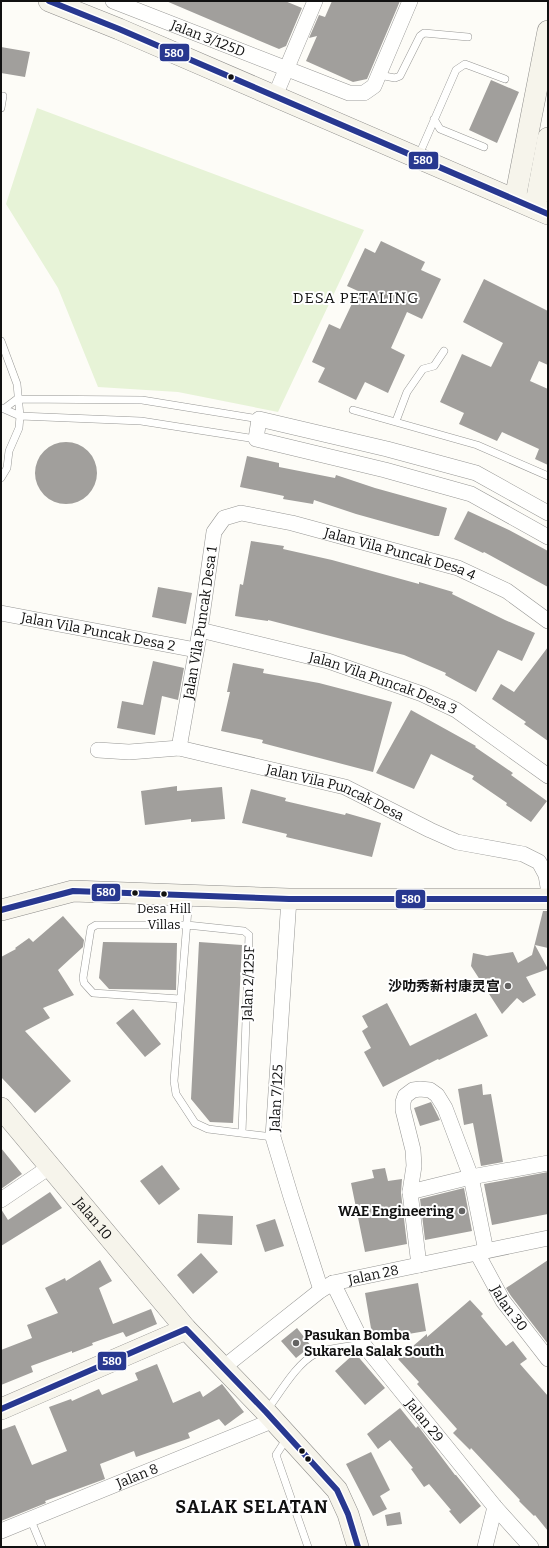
<svg xmlns="http://www.w3.org/2000/svg" width="549" height="1548" viewBox="0 0 549 1548" font-family="Bitter,'Noto Sans SC',serif">
	<style>
		.green { fill: #e7f3d7 }
		.building { fill: #a19f9c }
		.lines { fill: none; stroke-linecap: round; stroke-linejoin: round }
		.lane-casing { stroke: #979795; stroke-width: 8 }
		.street-casing { stroke: #979795; stroke-width: 16 }
		.secondary-casing { stroke: #8e8d8b; stroke-width: 22 }
		.lane { stroke: #fffffe; stroke-width: 7 }
		.street { stroke: #fffffe; stroke-width: 15 }
		.secondary { stroke: #f6f4eb; stroke-width: 21 }
		.bus-1-casing { stroke: #fff; stroke-width: 9 }
		.bus-1 { stroke: #283890; stroke-width: 6 }
		.bus-dot { fill: #111; stroke: #fff; stroke-width: 1.5 }
		.poi-dot { fill: #646362; stroke: #fff; stroke-width: 1.5 }
		.labels { text-anchor: middle; stroke-width: 4; stroke-linejoin: round; paint-order: stroke }
		.bus-label { font-size: 13px; fill: #111; stroke: #fff }
		.street-label { font-size: 14px; fill: #111; stroke: #fff }
		.poi-label { font-size: 14px; font-weight: bold; fill: #111; stroke: #fff; text-anchor: end }
		.neighbourhood-label { font-size: 15px; letter-spacing: 1px; fill: #111; stroke: #fff }
		.district-label { font-size: 18px; font-weight: bold; letter-spacing: 1px; fill: #111; stroke: #fff }
		.line-badge { stroke: #fff; stroke-width: 1.5 }
		.badge-label { font-size: 11px; text-anchor: middle; font-weight: bold; fill: #fff }
	</style>
	<rect width="100%" height="100%" fill="#fdfcf7"/>
	<path class="green" d="M37,108L364,230L278,412L178,392L98,387L58,288L6,204Z"/>
	<path class="building" d="M166,1H285L302,8L286,46L279,49Z
		M332,1H400L367,79L353,82L306,61L317,36L309,38L319,15L325,17Z
		M1,47L30,52L25,77L1,73Z
		M491,80L519,92L497,143L469,130Z
		M381,241L425,262L421,270L441,279L422,319L407,312L391,348L405,355L388,393L365,382L356,400L318,382L325,368L312,362L329,324L340,329L358,291L347,286L365,248L375,253Z
		M484,279L548,311V365L539,361L530,381L548,389V465L535,459L539,449L502,432L497,441L459,424L464,413L440,402L462,354L491,367L503,343L463,322Z
		M35 473a31 31 0 1 1 62 0a31 31 0 1 1-62 0Z
		M247,456L279,463V467L335,478L336,475L375,488L447,508L439,536H435L356,514L314,500L313,504L283,499L284,496L240,487Z
		M468,511L509,530L548,551V587L484,552L483,553L454,539Z
		M251,541L284,546L283,549L332,560L419,584V582L453,592L452,594L505,620L535,633L522,661L498,650L476,692L445,675L446,673L404,655L268,620V621L235,616L240,584L243,585Z
		M158,587L192,593L186,624L152,617Z
		M548,647V741L524,724L526,722L492,699L501,684L514,692Z
		M153,661L184,668L178,700L162,696L155,735L117,728L122,701L143,705Z
		M233,663L264,669L263,673L319,683L392,702L373,772L262,743L263,740L221,731L230,692H227Z
		M411,710L476,746L475,747L513,773L511,775L547,801L531,822L506,805L507,803L472,779L474,776L431,754L414,789L376,773Z
		M177,786V791L222,787L225,819L191,822V819L145,825L141,791Z
		M251,789L286,798L285,801L345,815L346,813L381,823L372,857L286,837L287,834L242,823Z
		M543,911H548V948L535,945L548,969L526,977L536,995L523,1003L517,998L502,1014L471,966L473,953L487,956L513,952L518,963L532,955Z
		M63,916L84,940L83,947L58,970L74,995L43,1008L50,1018L25,1031L71,1081L35,1113L1,1077V957L16,949L15,948L29,938L33,942Z
		M103,942L177,943L176,990L109,989L99,978Z
		M199,942L242,945L233,1123L210,1122L191,1099Z
		M387,1003L410,1046L476,1013L488,1036L439,1060L438,1059L383,1087L364,1052L371,1048L362,1031L368,1027L362,1016Z
		M133,1009L161,1044L145,1057L116,1023Z
		M482,1084L483,1095L491,1094L503,1162L481,1166L473,1123L464,1125L458,1089Z
		M431,1102L440,1120L420,1126L414,1108Z
		M1,1148L22,1174L1,1189Z
		M162,1165L180,1189L159,1205L140,1181Z
		M385,1168L388,1181L402,1179L401,1193L407,1244L365,1252L351,1183L374,1178L372,1170Z
		M548,1172V1214L492,1225L484,1184Z
		M464,1188L472,1231L425,1240L420,1199Z
		M50,1192L62,1208L1,1246V1209L8,1220Z
		M198,1214L233,1216L232,1245L197,1243Z
		M275,1219L284,1246L265,1252L256,1225Z
		M201,1253L218,1272L193,1294L177,1275Z
		M100,1260L112,1281L99,1288L113,1324L151,1309L157,1324L126,1337L123,1332L92,1343L93,1345L72,1353V1351L31,1366L33,1372L1,1385V1350L32,1338L27,1325L58,1313L45,1288L65,1278L66,1281Z
		M548,1260V1344L511,1296L506,1288Z
		M418,1283L426,1331L373,1340L365,1293Z
		M470,1300L483,1314L481,1316L506,1346L513,1341L527,1359L520,1364L548,1396V1531L535,1515L534,1516L519,1501L520,1500L471,1448L470,1450L453,1433L457,1429L417,1384L419,1382L398,1359L427,1334V1337Z
		M297,1328L311,1346L296,1358L281,1341Z
		M355,1353L385,1388L365,1405L335,1371Z
		M157,1364L173,1403L200,1391L203,1397L222,1384L244,1412L225,1426L219,1419L188,1433L190,1438L136,1457L134,1451L100,1464L105,1479L45,1501L46,1503L1,1521V1430L15,1425L32,1465L67,1451L49,1407L71,1399L72,1401L99,1389L102,1395L138,1380L135,1373Z
		M400,1408L416,1428L418,1426L455,1475H456L481,1506L460,1524L449,1511L451,1510L429,1484L424,1487L411,1469L413,1468L390,1440L378,1449L367,1434Z
		M371,1452L390,1490L380,1496L387,1509L373,1516L346,1464Z
		M400,1512L402,1524L387,1526L385,1515Z"/>
	<g class="lines">
		<defs>
			<path id="lane" d="M379,75L395,78L400,76L420,36L424,33L468,37
				M1,96H3L1,108
				M434,119L440,129L484,147
				M418,157L456,70L465,64L505,79
				M1,341L17,384L20,416L19,428L9,451L7,468L1,478
				M2,408L20,416L141,421L256,439
				M5,408L17,399L142,400L259,419
				M353,410L477,445L548,476
				M396,421L407,392L423,369L434,366L444,351
				M189,897L174,1081L176,1094L195,1123L208,1129L273,1137
				M180,999L93,993L84,983L83,978L91,928L96,925H187L244,931L249,935L242,1133
				M267,1410C280,1393 296,1364 315,1354C329,1347 348,1347 363,1344
				M287,1438L276,1455L308,1547
				M30,1518L42,1547"/>
			<g id="street">
				<path id="s1" d="M113,1L349,93H364L374,86L410,1"/>
				<path d="M275,96L315,1"/>
				<path d="M548,513L476,473L387,449L259,419L256,439L385,470L471,494L548,537"/>
				<path id="s2" d="M1,613L196,650"/>
				<path id="s3" d="M200,630L328,661L422,694L456,710L548,776"/>
				<path id="s4" d="M179,748L200,630L214,532L224,518L241,513L292,523L458,568L507,591L548,621"/>
				<path id="s5" d="M98,750L129,752L179,748L345,787L430,830L457,842L523,854L539,862L546,875L548,887"/>
				<path d="M289,899L273,1137L291,1197L321,1290"/>
				<path d="M410,1192L471,1177L548,1163"/>
				<path d="M1,1200L51,1166"/>
				<path id="s6" d="M477,1253L503,1301L548,1359"/>
				<path d="M419,1265L410,1192L414,1166L413,1150L403,1110V1102L405,1096L413,1090L420,1089L430,1090L437,1095L445,1108L471,1177L486,1251"/>
				<path id="s7" d="M333,1283L363,1344L495,1507L531,1547"/>
				<path id="s8" d="M224,1367L321,1290L333,1283L548,1238"/>
				<path id="s9" d="M1,1531L274,1420"/>
				<path d="M485,1547L495,1507"/>
			</g>
			<g id="secondary">
				<path d="M49,1L119,29L548,214"/>
				<path d="M515,199L548,31"/>
				<path d="M535,208L548,138"/>
				<path d="M1,910L73,891L289,899H548"/>
				<path id="s10" d="M1,1108L186,1329L266,1412L337,1490L348,1514L358,1547"/>
				<path d="M1,1409L186,1329"/>
			</g>
		</defs>
		<use href="#lane" class="lane-casing"/>
		<use href="#street" class="street-casing"/>
		<use href="#secondary" class="secondary-casing"/>
		<use href="#lane" class="lane"/>
		<use href="#street" class="street"/>
		<use href="#secondary" class="secondary"/>
		<defs>
			<path id="bus-1" d="M49,1L119,29L548,214
				M1,910L73,891L289,899H548
				M1,1409L186,1329L266,1412L337,1490L348,1514L358,1547"/>
		</defs>
		<use href="#bus-1" class="bus-1-casing"/>
		<use href="#bus-1" class="bus-1"/>
	</g>
	<g class="bus-dot">
		<circle cx="231" cy="77" r="3.5"/>
		<circle cx="135" cy="893" r="3.5"/>
		<circle cx="164" cy="894" r="3.5"/>
		<circle cx="302" cy="1451" r="3.5"/>
		<circle cx="308" cy="1459" r="3.5"/>
	</g>
	<g class="poi-dot">
		<circle cx="508" cy="986" r="4"/>
		<circle cx="462" cy="1211" r="4"/>
		<circle cx="296" cy="1343" r="4"/>
	</g>
	<g class="labels">
		<g class="bus-label">
			<text x="164" y="913">Desa Hill<tspan x="164" dy="16">Villas</tspan></text>
		</g>
		<g class="street-label">
			<text dy="5" stroke="none"><textPath href="#s1" startOffset="102">Jalan 3/125D</textPath></text>
			<text dy="5" stroke="none"><textPath href="#s4" startOffset="418">Jalan Vila Puncak Desa 4</textPath></text>
			<text dy="5" stroke="none"><textPath href="#s4" startOffset="127">Jalan Vila Puncak Desa 1</textPath></text>
			<text dy="5" stroke="none"><textPath href="#s2" startOffset="99">Jalan Vila Puncak Desa 2</textPath></text>
			<text dy="5" stroke="none"><textPath href="#s3" startOffset="191">Jalan Vila Puncak Desa 3</textPath></text>
			<text dy="5" stroke="none"><textPath href="#s5" startOffset="244">Jalan Vila Puncak Desa</textPath></text>
			<text transform="translate(248 983) rotate(-88)" y="5">Jalan 2/125F</text>
			<text transform="translate(276 1098) rotate(-87)" y="5">Jalan 7/125</text>
			<text dy="5" stroke="none"><textPath href="#s10" startOffset="144">Jalan 10</textPath></text>
			<text dy="5" stroke="none"><textPath href="#s8" startOffset="179">Jalan 28</textPath></text>
			<text dy="5" stroke="none"><textPath href="#s6" startOffset="64">Jalan 30</textPath></text>
			<text dy="5" stroke="none"><textPath href="#s7" startOffset="166">Jalan 29</textPath></text>
			<text dy="5" stroke="none"><textPath href="#s9" startOffset="147">Jalan 8</textPath></text>
		</g>
		<g class="poi-label">
			<text x="500" y="991">沙叻秀新村康灵宫</text>
			<text x="454" y="1216">WAE Engineering</text>
			<text x="304" y="1340" text-anchor="start">Pasukan Bomba<tspan x="304" dy="16">Sukarela Salak South</tspan></text>
		</g>
		<g class="neighbourhood-label">
			<text x="356" y="303">DESA PETALING</text>
		</g>
		<g class="district-label">
			<text x="252" y="1513">SALAK SELATAN</text>
		</g>
	</g>
	<g class="line-badge">
		<rect x="159" y="43" width="31" height="19" rx="4" fill="#283890"/>
		<rect x="408" y="151" width="31" height="19" rx="4" fill="#283890"/>
		<rect x="91" y="883" width="30" height="19" rx="4" fill="#283890"/>
		<rect x="395" y="889" width="31" height="20" rx="4" fill="#283890"/>
		<rect x="97" y="1351" width="30" height="20" rx="4" fill="#283890"/>
	</g>
	<g class="badge-label">
		<text x="174" y="57">580</text>
		<text x="423" y="164">580</text>
		<text x="106" y="896">580</text>
		<text x="411" y="903">580</text>
		<text x="112" y="1365">580</text>
	</g>
	<rect width="549" height="1548" fill="none" stroke="#111111" stroke-width="4"/>
</svg>
